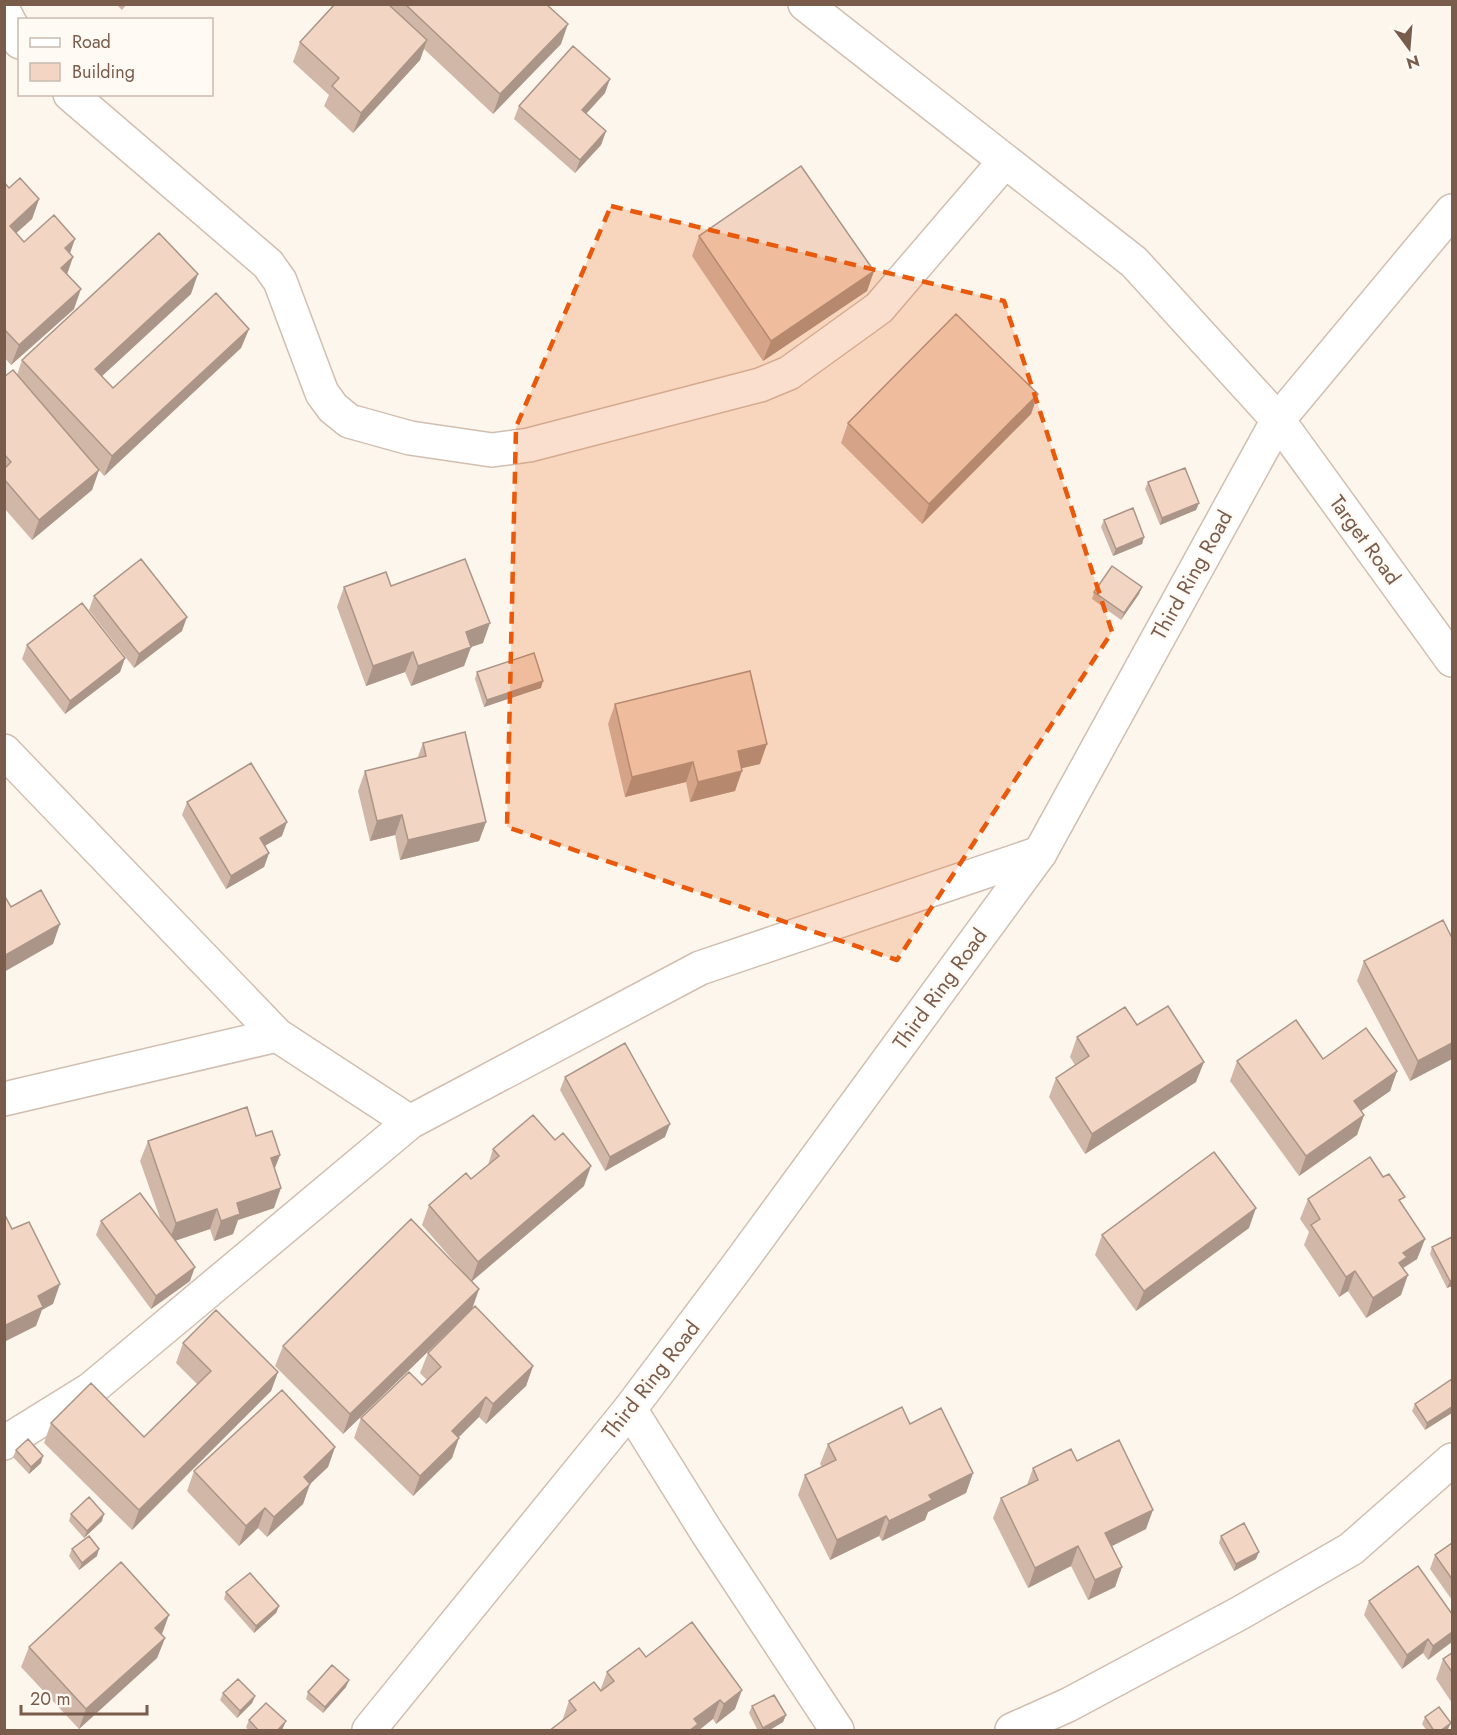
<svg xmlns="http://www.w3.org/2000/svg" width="1457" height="1735" viewBox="0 0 1457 1735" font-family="Jost,sans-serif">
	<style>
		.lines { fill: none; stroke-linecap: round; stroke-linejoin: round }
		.minor-casing { stroke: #d1beb0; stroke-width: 36 }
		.tertiary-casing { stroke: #d1beb0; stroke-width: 36 }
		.minor { stroke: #fff; stroke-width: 33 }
		.tertiary { stroke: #fff; stroke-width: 33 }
		.wall { fill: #d1b7a8 }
		.shaded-wall { fill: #aa9588 }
		.building { fill: #f3d5c3; stroke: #aa9588; stroke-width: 1.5 }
		.marked { fill: #e8590c; fill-opacity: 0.2; stroke: #e8590c; stroke-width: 4.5; stroke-dasharray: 12 8; stroke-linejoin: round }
		.labels { text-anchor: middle; stroke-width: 4.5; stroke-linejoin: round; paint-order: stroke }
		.street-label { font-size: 21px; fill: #7a5c4d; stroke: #fffaf3 }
	</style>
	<rect width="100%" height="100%" fill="#fdf6ec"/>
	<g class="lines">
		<defs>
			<path id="minor" d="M805,4L1134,262L1278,420L1452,660
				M4,12L20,42
				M70,94L268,264L280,281L322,393L333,408L349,421L410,438L492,450L529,445L760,385L789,373L879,308L1005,161
				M4,751L277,1035L410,1122L700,968L1040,853
				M4,1099L277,1035
				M630,1409L708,1534L837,1730
				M4,1443L91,1389L410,1122
				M1012,1730L1068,1705L1240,1613L1351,1549L1452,1460"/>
			<path id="tertiary" d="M369,1730L630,1409L736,1268L1040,853L1278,420L1452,211"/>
		</defs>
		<use href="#minor" class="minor-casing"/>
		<use href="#tertiary" class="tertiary-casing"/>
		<use href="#minor" class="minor"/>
		<use href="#tertiary" class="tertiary"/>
	</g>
	<path class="wall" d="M116,4H127L122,10Z
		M335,4H546L561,44L493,114L424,49L420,60L353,133L324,106L329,95L293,62L300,42Z
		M605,93L586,113L606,131L601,145L575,173L514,119L519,106Z
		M4,182L9,188L39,199L32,219L16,233L24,242L70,253L73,257L67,274L74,309L11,365L4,357Z
		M699,236L874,271L867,291L763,361L692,256Z
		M191,294L102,376L113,388L249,329L241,348L104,476L99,470L92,490L32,540L4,508V377L17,375L22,360Z
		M1038,394L1031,414L922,524L841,443L848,423Z
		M1148,482L1199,503L1196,510L1160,525L1145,489Z
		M1104,520L1144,537L1142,544L1113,556L1101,527Z
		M391,586L483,643L471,647L464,666L411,686L405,672L366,686L337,607L344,587Z
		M1094,592L1139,594L1121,620L1092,599Z
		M94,596L182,631L134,668L89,610Z
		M27,645L125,658L120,672L65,714L22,659Z
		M477,672L541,688L484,707L475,679Z
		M615,704L760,764L741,768L735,791L690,802L686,782L625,797L608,724Z
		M423,743L486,822L479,841L400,860L395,835L370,841L358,791L365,771L417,759Z
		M187,802L282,836L265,846L269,853L264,867L226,889L182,815Z
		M1364,961L1452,1059L1410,1081L1357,981Z
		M1137,1025L1196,1082L1085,1154L1049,1097L1056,1078L1075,1065L1070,1057L1077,1037Z
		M1323,1059L1397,1071L1390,1091L1361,1111L1364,1115L1357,1135L1299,1176L1230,1081L1237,1061Z
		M565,1077L665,1137L605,1171L560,1090Z
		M256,1136L280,1155L275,1168L274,1208L238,1220L233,1234L214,1241L210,1229L175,1241L190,1281L151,1309L96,1235L101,1221H161L140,1161L148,1141Z
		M493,1149L584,1186L472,1281L479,1289L472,1309L343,1434L275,1366L283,1346L463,1272L422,1225L429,1205L471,1179L488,1165Z
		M1308,1199L1402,1204L1425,1239L1417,1259L1403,1268L1401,1295L1366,1318L1348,1291L1339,1297L1304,1245L1309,1232L1300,1219Z
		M1249,1228L1136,1311L1095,1255L1102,1235Z
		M1452,1237V1286L1447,1288L1430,1254L1432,1247Z
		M183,1343L278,1372L271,1391L132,1530L44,1443L51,1423L144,1437L197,1384L176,1363Z
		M428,1353L533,1366L526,1386L486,1424L479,1417L458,1437L452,1458L413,1496L354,1438L361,1418L422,1385L427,1380L420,1373Z
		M1452,1379L1425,1430L1412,1411L1415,1404Z
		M910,1424L973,1473L966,1493L928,1512L925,1520L882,1541L879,1536L830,1560L798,1495L805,1475L822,1467L820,1464L828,1444Z
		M335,1447L328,1467L310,1484L303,1504L267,1537L258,1528L239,1546L187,1491L194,1471Z
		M16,1450L41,1463L29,1474L13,1457Z
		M1077,1461L1146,1529L1112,1546L1122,1567L1115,1587L1088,1600L1071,1566L1028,1588L993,1518L1001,1498L1027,1485L1033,1468Z
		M71,1514L102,1521L84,1538L69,1521Z
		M1221,1536L1256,1559L1234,1571L1219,1543Z
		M1452,1543V1600L1430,1569L1435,1555Z
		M72,1549L97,1556L79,1570L69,1556Z
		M226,1592L279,1606L276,1613L254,1633L224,1599Z
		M1369,1601L1452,1614L1428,1660L1423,1653L1402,1669L1364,1615Z
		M692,1622L735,1709L716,1724L713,1719L562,1721L569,1701L600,1691L607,1672L646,1657Z
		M162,1635L165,1638L157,1658L79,1729L21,1667L29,1647Z
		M1452,1653V1703L1436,1679L1443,1659Z
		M346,1687L323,1713L306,1699L308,1692Z
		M223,1693L255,1696L252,1703L237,1718L220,1700Z
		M752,1706L786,1715L783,1722L768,1731H758L749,1713Z
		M1425,1717L1448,1730L1427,1731L1422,1724Z
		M249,1720L283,1728L281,1731H249L246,1727Z"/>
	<path class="shaded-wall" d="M568,24L561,44L493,114L500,94Z
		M427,40L420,60L353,133L361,113Z
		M610,79L605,93L577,124L582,110Z
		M606,131L601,145L575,173L580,160Z
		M39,199L32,219L4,244L10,226Z
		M75,239L68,259L65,248Z
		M73,257L66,277L61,268Z
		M874,271L867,291L763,361L771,341Z
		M198,274L191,294L88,389L95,369Z
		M81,289L74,309L11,365L19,345Z
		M249,329L241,348L104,476L112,456Z
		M1038,394L1031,414L922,524L929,504Z
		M99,470L92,490L32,540L39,520Z
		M1199,503L1196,510L1160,525L1162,518Z
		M1144,537L1142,544L1113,556L1116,549Z
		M1142,587L1139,594L1121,620L1124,613Z
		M187,617L182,631L134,668L139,654Z
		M490,623L483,643L471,647L464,666L411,686L418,666L466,632Z
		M413,652L405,672L366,686L373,666Z
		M125,658L120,672L65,714L70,701Z
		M543,681L541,688L484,707L487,700Z
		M767,744L760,764L730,771L738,751Z
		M693,762L686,782L625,797L632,777Z
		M742,771L735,791L690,802L698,782Z
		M402,815L395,835L370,841L377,821Z
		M287,822L282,836L255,851L260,838Z
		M486,822L479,841L400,860L408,840Z
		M269,853L264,867L226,889L231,876Z
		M60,924L53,944L4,972V956Z
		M1452,1043V1059L1410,1081L1418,1061Z
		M1204,1062L1196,1082L1085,1154L1092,1134Z
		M1397,1071L1390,1091L1347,1121L1354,1101Z
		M1364,1115L1357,1135L1299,1176L1306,1156Z
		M670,1124L665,1137L605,1171L610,1157Z
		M280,1155L272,1175L271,1158Z
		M591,1166L584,1186L471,1282L478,1262Z
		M281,1188L274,1208L238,1220L233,1234L214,1241L221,1221L237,1203Z
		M1256,1208L1249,1228L1136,1311L1144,1291Z
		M217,1209L210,1229L168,1243L176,1223Z
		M1425,1239L1417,1259L1403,1268L1392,1283L1403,1253Z
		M195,1267L190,1281L151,1309L156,1296Z
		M1355,1271L1348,1291L1339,1297L1346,1277Z
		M1408,1275L1401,1295L1366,1318L1373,1298Z
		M1452,1280V1286L1447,1288L1450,1281Z
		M60,1284L53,1304L42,1310L36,1326L4,1342V1326L38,1296Z
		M479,1289L472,1309L343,1434L350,1414Z
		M533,1366L526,1386L486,1424L493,1404Z
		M278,1372L271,1391L132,1530L139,1510Z
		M486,1397L479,1417L445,1451L452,1431Z
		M1452,1407V1413L1425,1430L1427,1423Z
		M459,1438L452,1458L413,1496L420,1476Z
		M335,1447L328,1467L310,1484L303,1504L267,1537L274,1517L304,1477Z
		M43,1456L41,1463L29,1474L31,1467Z
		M973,1473L966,1493L928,1512L925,1520L882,1541L889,1521L929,1495Z
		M265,1508L258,1528L239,1546L246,1526Z
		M1153,1510L1146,1529L1098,1553L1105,1533Z
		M104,1514L102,1521L84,1538L87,1531Z
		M886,1516L879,1536L830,1560L837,1540Z
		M1078,1546L1071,1566L1028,1588L1035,1568Z
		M99,1549L97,1556L79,1570L82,1563Z
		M1259,1552L1256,1559L1234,1571L1236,1564Z
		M1122,1567L1115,1587L1088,1600L1095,1580Z
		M279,1606L276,1613L254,1633L256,1626Z
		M169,1615L162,1634L148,1648L155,1628Z
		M1452,1632V1642L1428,1660L1433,1646Z
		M165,1638L157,1658L79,1729L86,1709Z
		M1428,1639L1423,1653L1402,1669L1407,1655Z
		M349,1680L346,1687L323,1713L325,1707Z
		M742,1690L735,1709L716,1724L724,1704Z
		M255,1696L252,1703L237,1718L240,1711Z
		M720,1700L713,1719L698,1731H689L694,1719Z
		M786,1715L783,1722L768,1731H762L763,1728Z
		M286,1721L283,1728L281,1731H277Z
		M1451,1723L1447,1731H1440Z"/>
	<path class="building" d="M335,4H388L427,40L361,113L332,86L339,78L300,42Z
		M405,4H546L568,24L500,94Z
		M573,46L610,79L582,110L606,131L580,160L519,106Z
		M801,166L874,271L771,341L699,236Z
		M20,178L39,199L10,226L24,242L54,215L75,239L65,248L73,257L61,268L81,289L19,345L4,329V182L9,188Z
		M159,233L198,274L95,369L113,388L216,293L249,329L112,456L22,360Z
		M956,314L1038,394L929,504L848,423Z
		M13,370L99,470L39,520L4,479V469L11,462L4,454V377Z
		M1185,468L1199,503L1162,518L1148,482Z
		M1133,508L1144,537L1116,549L1104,520Z
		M141,559L187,617L139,654L94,596Z
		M465,559L490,623L466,632L471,647L418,666L413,652L373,666L344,587L386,572L391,586Z
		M1112,566L1142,587L1124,613L1094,592Z
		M82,603L125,658L70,701L27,645Z
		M534,653L543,681L487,700L477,672Z
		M750,671L767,744L738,751L742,771L698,782L693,762L632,777L615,704Z
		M465,732L486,822L408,840L402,815L377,821L365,771L426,756L423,743Z
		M251,763L287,822L260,838L269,853L231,876L187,802Z
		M41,890L60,924L4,956V895L11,907Z
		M1443,920L1452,938V1043L1418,1061L1364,961Z
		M1168,1006L1204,1062L1092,1134L1056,1078L1089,1056L1077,1037L1125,1007L1137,1025Z
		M1296,1020L1323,1059L1366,1028L1397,1071L1354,1101L1364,1115L1306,1156L1237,1061Z
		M625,1043L670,1124L610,1157L565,1077Z
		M247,1107L256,1136L272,1131L280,1155L271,1158L281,1188L237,1203L240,1214L221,1221L217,1209L176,1223L148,1141Z
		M533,1115L555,1140L563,1133L591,1166L478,1262L429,1205L466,1173L471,1179L499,1156L493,1149Z
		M1214,1152L1256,1208L1144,1291L1102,1235Z
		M1370,1157L1383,1177L1389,1174L1405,1197L1399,1200L1425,1239L1403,1253L1407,1257L1399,1263L1408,1275L1373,1298L1355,1271L1346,1277L1311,1225L1320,1219L1308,1199Z
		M140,1193L195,1267L156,1296L101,1221Z
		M4,1213L12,1229L29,1222L60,1284L38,1296L43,1307L4,1326Z
		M411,1219L479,1289L350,1414L283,1346Z
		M1452,1237V1280L1450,1281L1432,1247Z
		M475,1306L533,1366L493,1404L486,1397L452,1431L459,1438L420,1476L361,1418L409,1372L422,1385L441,1367L428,1353Z
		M216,1310L278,1372L139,1510L51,1423L91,1383L144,1437L211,1371L183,1343Z
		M1452,1379V1407L1427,1423L1415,1404Z
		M282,1390L335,1447L304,1477L310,1484L274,1517L265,1508L246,1526L194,1471Z
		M902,1407L910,1424L941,1408L973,1473L929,1495L932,1500L889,1521L886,1516L837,1540L805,1475L836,1460L828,1444Z
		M28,1439L43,1456L31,1467L16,1450Z
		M1119,1440L1153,1510L1105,1533L1122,1567L1095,1580L1078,1546L1035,1568L1001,1498L1038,1480L1033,1468L1071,1449L1077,1461Z
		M89,1497L104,1514L87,1531L71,1514Z
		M1244,1523L1259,1552L1236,1564L1221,1536Z
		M89,1536L99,1549L82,1563L72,1549Z
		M1452,1543V1579L1435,1555Z
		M121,1562L169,1615L155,1628L165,1638L86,1709L29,1647Z
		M1418,1566L1452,1614V1632L1433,1646L1428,1639L1407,1655L1369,1601Z
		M250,1573L279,1606L256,1626L226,1592Z
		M692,1622L742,1690L724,1704L720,1700L694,1719L698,1724L689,1731H549L576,1710L569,1701L594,1682L601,1691L614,1681L607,1672L639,1648L646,1657Z
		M1452,1653V1672L1443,1659Z
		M332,1665L349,1680L325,1707L308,1692Z
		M238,1679L255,1696L240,1711L223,1693Z
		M774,1695L786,1715L763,1728L752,1706Z
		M266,1703L286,1721L277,1731H259L249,1720Z
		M1439,1707L1451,1723L1440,1731H1434L1425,1717Z"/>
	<path class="marked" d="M611,206L1004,301L1112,632L897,960L507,827L516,427Z"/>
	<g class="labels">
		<g class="street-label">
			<text transform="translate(1365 540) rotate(54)" y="7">Target Road</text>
			<text transform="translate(1192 575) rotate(-61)" y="7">Third Ring Road</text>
			<text transform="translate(940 989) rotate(-54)" y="7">Third Ring Road</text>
			<text transform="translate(651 1380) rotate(-52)" y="7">Third Ring Road</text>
		</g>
	</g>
	<rect width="1457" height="1735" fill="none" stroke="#7a5c4d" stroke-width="12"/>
	<rect x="18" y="18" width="195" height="78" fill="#fffaf3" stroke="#cabbb1" stroke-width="1.5"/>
	<rect x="30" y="38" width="30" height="9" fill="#ffffff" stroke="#cabbb1" stroke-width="1.5"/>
	<text x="72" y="48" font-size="18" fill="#7a5c4d">Road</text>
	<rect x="30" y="63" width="30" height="18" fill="#f3d5c3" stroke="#cabbb1" stroke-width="1.5"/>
	<text x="72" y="78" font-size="18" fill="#7a5c4d">Building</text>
	<g transform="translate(1409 48) rotate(164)" stroke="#fffaf3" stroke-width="4.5" paint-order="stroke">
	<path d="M0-4.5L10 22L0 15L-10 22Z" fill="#7a5c4d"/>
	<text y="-9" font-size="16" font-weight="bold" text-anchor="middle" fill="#7a5c4d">N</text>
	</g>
	<path d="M21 1705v9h126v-9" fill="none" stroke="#7a5c4d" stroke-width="3"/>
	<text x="30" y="1705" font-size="18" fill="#7a5c4d" stroke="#fffaf3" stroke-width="4.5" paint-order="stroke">20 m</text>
</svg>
